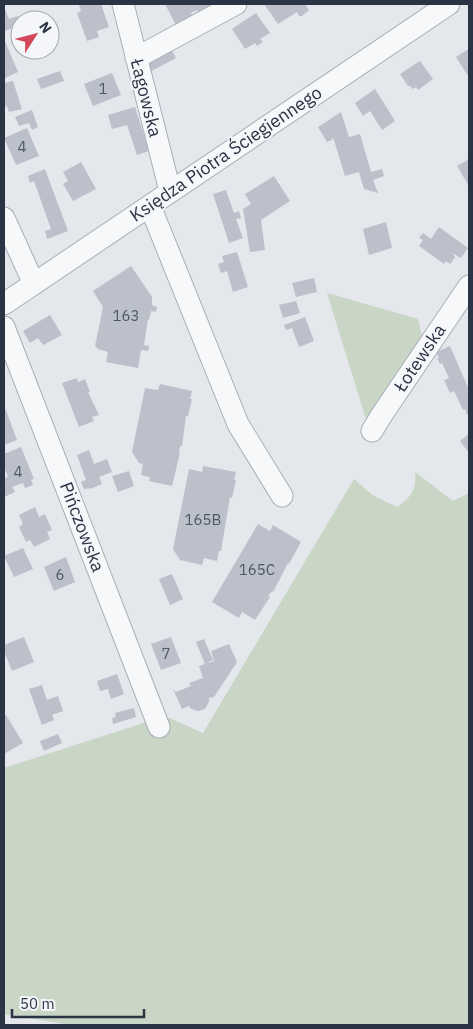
<svg xmlns="http://www.w3.org/2000/svg" width="473" height="1029" viewBox="0 0 473 1029" font-family="'IBM Plex Sans',sans-serif">
	<style>
		.green { fill: #c9d6c5 }
		.building { fill: #bbc0ca }
		.lines { fill: none; stroke-linecap: round; stroke-linejoin: round }
		.minor-casing { stroke: #a9aeb7; stroke-width: 23 }
		.minor { stroke: #f7f8fa; stroke-width: 21 }
		.labels { text-anchor: middle; stroke-width: 4; stroke-linejoin: round; paint-order: stroke }
		.number-label { font-size: 15px; fill: #4f5766 }
		.street-label { font-size: 18px; fill: #2b3445; stroke: #f4f6f9 }
	</style>
	<rect width="100%" height="100%" fill="#e4e7ec"/>
	<path class="green" d="M327,293L418,319L424,344L369,429Z
		M415,472L453,501L469,493V1025H71L4,1014V768L165,716L203,733L354,479L374,496L397,507C411,498 417,488 415,472Z"/>
	<path class="building" d="M82,4H101L109,27L97,31L99,37L87,41L77,13L81,11L79,5Z
		M165,4H216L199,13L197,10L191,13L192,16L176,25Z
		M264,4H308L306,6L309,10L302,16H299L297,12L278,24Z
		M4,7L9,19L18,16L20,25L5,31Z
		M256,13L270,33L260,39L263,42L257,46L255,43L245,49L232,29Z
		M4,39L18,72L5,78L4,75Z
		M171,49L176,58L146,74L143,64Z
		M467,50H469V75L468,76L456,57Z
		M420,61L433,79L418,90L416,87L413,89L410,86H408L400,74Z
		M60,71L64,81L41,89L37,79Z
		M112,73L121,95L93,106L84,84Z
		M13,81L22,109L9,112L7,106L4,107V83Z
		M375,89L395,121L382,130L370,111L363,116L355,103Z
		M135,107L149,151L137,155L127,125L112,129L108,115Z
		M32,110L38,127L32,130L29,123L19,126L15,117Z
		M341,112L349,137L360,134L371,172L382,169L384,176L373,180L378,193L364,189L359,172L345,176L333,137L332,140L327,142L318,127Z
		M27,128L39,156L16,165L4,138Z
		M469,159V186L457,166Z
		M81,162L96,189L73,201L63,184L68,181L63,172Z
		M45,169L68,231L47,239L45,231L51,229L34,181L30,183L28,176Z
		M274,176L290,201L261,220L265,250L250,252L243,209L251,204L245,194Z
		M226,190L234,213L239,211L241,218L236,219L243,238L229,243L213,194Z
		M386,222L392,248L369,255L363,229Z
		M439,227L468,248L461,258L452,253L455,257L450,264L446,261L444,264L419,246L423,240L419,238L423,233L431,239Z
		M237,252L248,287L233,292L227,271L221,273L218,264L224,262L222,256Z
		M131,266L152,297V305L157,307L156,312L151,311L149,320L148,319L144,345L149,346L148,351L141,350L138,368L106,362L108,352L98,349L95,346L103,307L93,291Z
		M314,278L317,292L296,297L292,283Z
		M296,301L300,313L283,318L279,305Z
		M50,315L62,335L43,345L38,338L30,343L23,331Z
		M305,317L314,341L299,347L292,328L286,330L284,325Z
		M450,346L469,390V414L467,415L465,409L463,410L454,391L450,393L444,380L449,378L442,363L440,364L437,358H439L436,352Z
		M77,378L78,382L85,379L90,392H88L99,415L92,417L94,421L79,427L62,383Z
		M160,384L192,391L190,399H192L188,416H186L182,446H180L179,453H180L172,486L149,481L150,477L141,475L143,464L139,463L132,452L145,388L158,390Z
		M4,405L17,440L4,445Z
		M469,434V453L460,441Z
		M21,447L34,479L31,480L33,485L25,488L23,483L12,487L15,492L4,497V478L8,477L4,467V454Z
		M89,450L94,464L107,459L112,472L99,477L102,484L90,489L89,488L84,489L81,482L86,480L77,455Z
		M203,466L236,472L234,480H236L232,498L230,497L221,551H219L217,561L204,558L202,565L180,560L173,549L189,469L202,472Z
		M129,471L134,486L118,492L112,476Z
		M35,507L39,517L45,514L52,530L47,532L50,539L34,547L30,540L26,542L19,527L23,524L19,515Z
		M258,524L270,531L273,525L301,542L289,564L288,563L273,592L272,591L268,596L270,597L255,620L242,612L239,618L212,602Z
		M23,548L33,569L14,577L4,556Z
		M66,557L75,582L54,591L44,567Z
		M172,574L183,599L170,605L159,579Z
		M24,637L34,662L12,671L4,651V645Z
		M171,637L181,663L161,670L151,644Z
		M204,639L213,660L205,664L196,642Z
		M229,644L237,662L214,697L209,698V702L205,709L198,711L191,709L189,706L182,709L173,689L176,692L191,686L189,683L203,678L199,666L214,661L211,651Z
		M117,674L124,694L111,699L108,689L100,691L97,681Z
		M42,685L47,700L58,696L63,711L52,715L54,720L42,725L29,689Z
		M134,708L136,717L113,724L112,718L116,717L115,713Z
		M6,715L23,743L4,754V716Z
		M58,734L62,743L44,751L40,741Z"/>
	<g class="lines">
		<defs>
			<path id="minor" d="M123,4L170,191
				M136,58L236,4
				M150,206L238,424L282,496
				M4,218L34,284
				M4,304L449,4
				M4,327L159,727
				M372,431L381,416L469,286"/>
		</defs>
		<use href="#minor" class="minor-casing"/>
		<use href="#minor" class="minor"/>
	</g>
	<g class="labels">
		<g class="number-label">
			<text x="103" y="94">1</text>
			<text x="22" y="152">4</text>
			<text x="126" y="321">163</text>
			<text x="18" y="477">4</text>
			<text x="203" y="525">165B</text>
			<text x="257" y="575">165C</text>
			<text x="60" y="580">6</text>
			<text x="166" y="659">7</text>
		</g>
		<g class="street-label">
			<text transform="translate(146 98) rotate(76)" y="6">Łagowska</text>
			<text transform="translate(226 154) rotate(-34)" y="6">Księdza Piotra Ściegiennego</text>
			<text transform="translate(420 358) rotate(-56)" y="6">Łotewska</text>
			<text transform="translate(82 527) rotate(69)" y="6">Pińczowska</text>
		</g>
	</g>
	<rect width="473" height="1029" fill="none" stroke="#2b3445" stroke-width="10"/>
	<g transform="translate(35 35) rotate(54)"><circle r="24" fill="#f4f6f9" stroke="#a4a8b1"/>
	<path d="M0-4L9 19L0 12L-9 19Z" fill="#d1495b"/>
	<text y="-8" font-size="14" font-weight="bold" text-anchor="middle" fill="#2b3445">N</text>
	</g>
	<path d="M12 1009v8h132v-8" fill="none" stroke="#2b3445" stroke-width="2.5"/>
	<text x="20" y="1009" font-size="15" fill="#2b3445" stroke="#f4f6f9" stroke-width="4" paint-order="stroke">50 m</text>
</svg>
